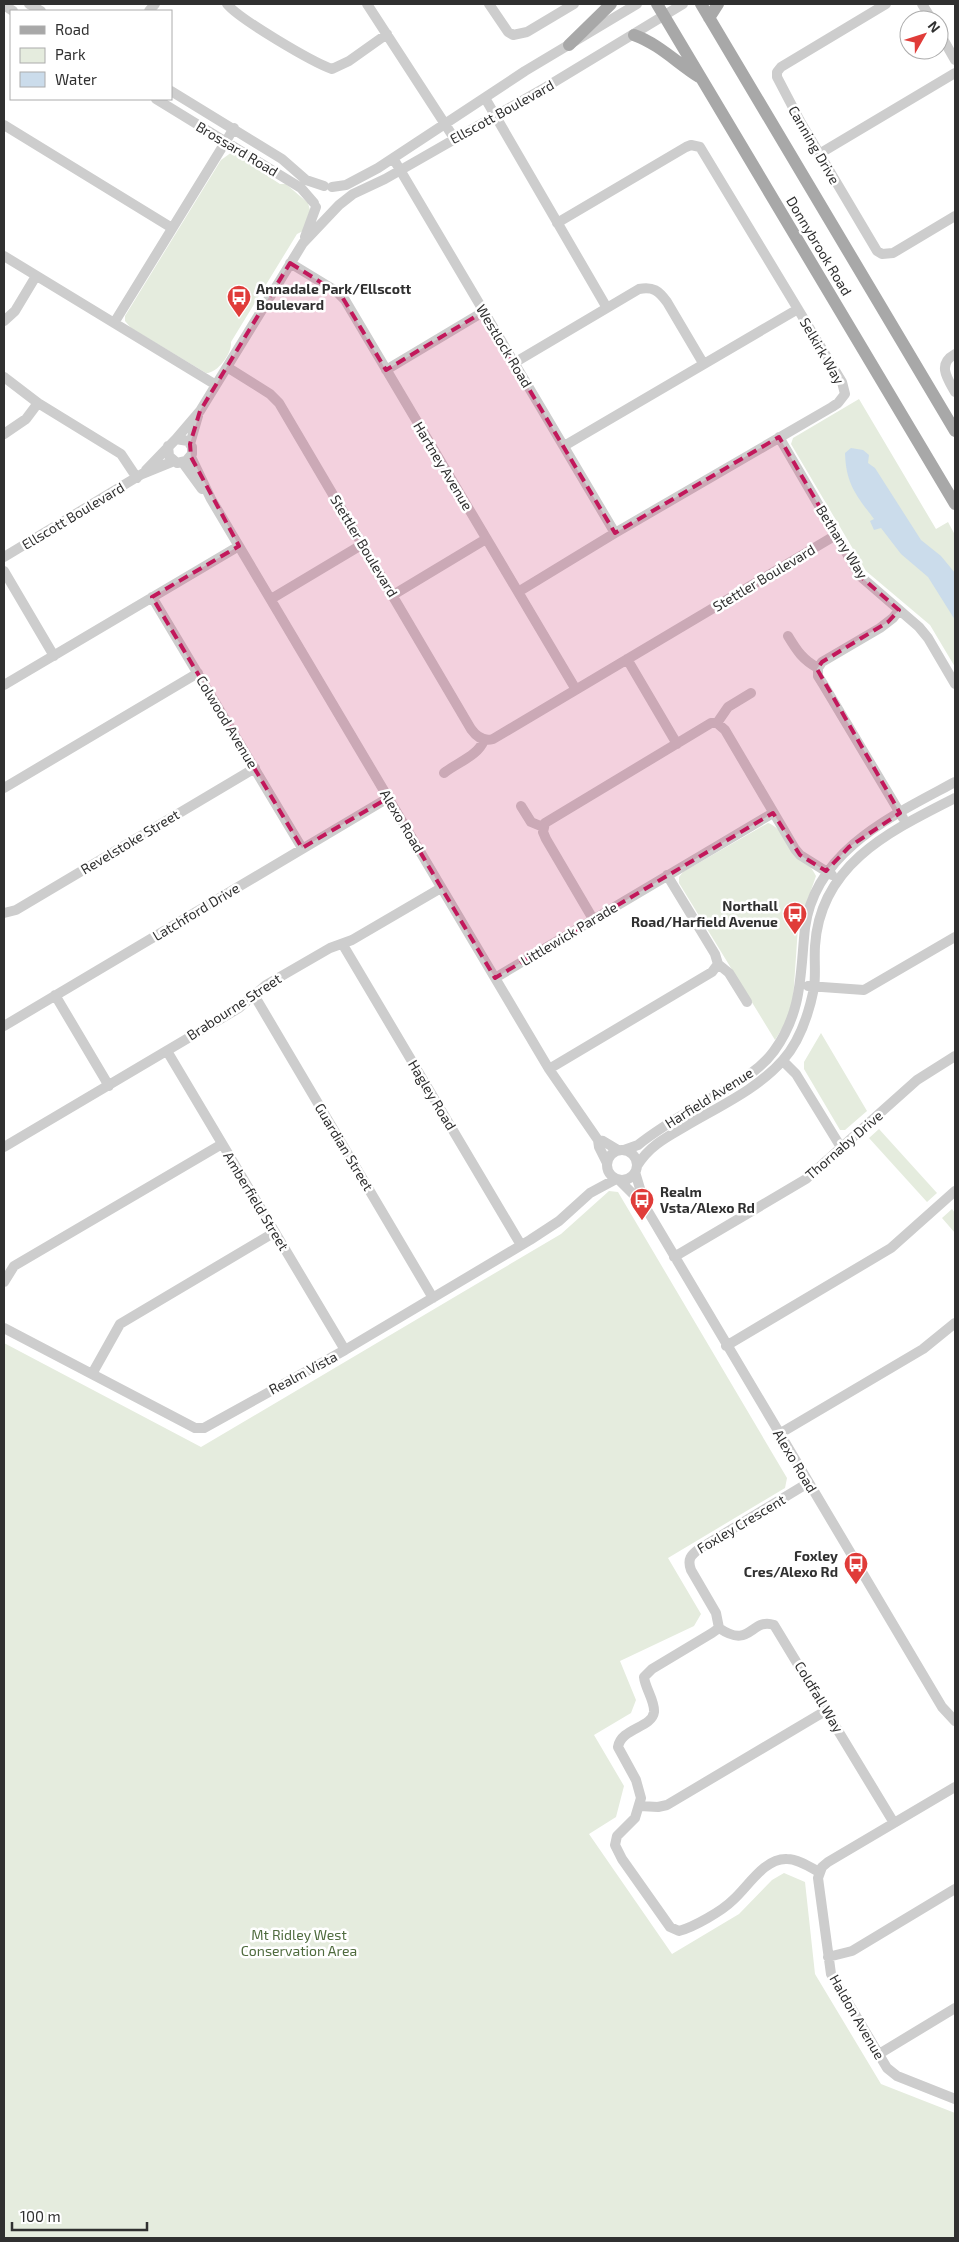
<svg xmlns="http://www.w3.org/2000/svg" width="959" height="2242" viewBox="0 0 959 2242" font-family="'Exo 2',sans-serif">
	<style>
		.green { fill: #e5ecde }
		.water { fill: #cbdceb }
		.lines { fill: none; stroke-linecap: round; stroke-linejoin: round }
		.minor { stroke: #cdcdcd; stroke-width: 10 }
		.major { stroke: #a8a8a8; stroke-width: 12 }
		.marked { fill: #c2185b; fill-opacity: 0.2; stroke: #c2185b; stroke-width: 4; stroke-dasharray: 10 6; stroke-linejoin: round }
		.labels { text-anchor: middle; stroke-width: 5; stroke-linejoin: round; paint-order: stroke }
		.street-label { font-size: 14px; fill: #303030; stroke: #fff }
		.poi-label { font-size: 14px; font-weight: bold; fill: #303030; stroke: #fff; text-anchor: start }
		.park-label { font-size: 14px; fill: #4f6b3e; stroke: #fff }
	</style>
	<rect width="100%" height="100%" fill="#fff"/>
	<path class="green" d="M232,152L240,155L242,159L280,184H286L308,203L310,210L303,231L297,234L231,342C232,353 218,373 206,373L131,328L125,321V316L221,160Z
		M859,399L936,529L948,522L955,535V667L930,625L866,571L791,444L793,438Z
		M768,823C779,825 812,866 816,876L798,927L793,1000L786,1022L775,1040L679,883V877L683,872Z
		M821,1033L867,1111L845,1130H840L804,1069V1062Z
		M879,1129L937,1193L927,1202L869,1138Z
		M609,1191L618,1192L787,1478L785,1488L668,1558L701,1614L694,1626L620,1661L636,1700L631,1713L594,1735L624,1786L616,1817L589,1834L672,1954L739,1914L772,1880L784,1873L805,1882L815,1974L881,2084L955,2113V2238H4V1343L201,1447L561,1234Z
		M952,1209L955,1213V1233L942,1218Z"/>
	<path class="water" d="M851,448L863,450L869,455L868,463L875,468L921,540L941,556L955,573V620L928,577L901,554L881,528L874,530L870,521L874,519C856,495 846,484 845,453Z"/>
	<g class="lines">
		<path class="minor" d="M29,4L41,11
			M227,4C239,19 312,62 332,69L349,61L387,34
			M367,4L454,138
			M489,4L508,32L513,35L527,32L574,4
			M886,4L781,67L777,72V77L800,121L877,251L882,254L893,253L955,216
			M922,4L932,20
			M4,5L13,11
			M149,11L155,4
			M939,32L955,60
			M171,91L282,159L306,180L324,186
			M485,98L607,308
			M156,99L301,188L314,203
			M4,125L172,228
			M819,154L955,73
			M393,158L615,533
			M332,187L346,185L378,168L525,71L637,4
			M305,237L316,207
			M4,256L216,385
			M290,263L336,291L345,300L575,688
			M4,321L15,311L36,276
			M114,323L234,128
			M955,354C937,364 947,378 955,392
			M514,363L639,289C653,286 659,291 667,302L703,363
			M227,367L270,394L279,403L471,729C476,736 483,742 493,739L836,535
			M386,370L483,312
			M4,377L38,403L121,454L137,478
			M4,434L26,419L38,403
			M779,437L860,576L919,627L928,638L955,684
			M176,439L200,411L303,243L339,205L353,194L385,179L546,87L683,4
			M190,444L198,416
			M564,446L798,309
			M191,457L211,499L549,1069L598,1140L599,1147L607,1163
			M183,463L202,489
			M146,470L176,439L188,441L192,447V454L186,461L177,463L169,456L168,446
			M4,557L142,474L174,461
			M4,571L54,656
			M518,592L615,533L832,407L838,403L845,394L842,382L700,147L691,145L686,147L557,223
			M393,595L486,539
			M152,597L302,848
			M271,599L363,544
			M788,636C797,651 803,660 818,668V676L823,684L903,818
			M627,659L677,744
			M818,668L822,662L880,628L893,618L899,610
			M4,685L239,546
			M717,723L728,707L751,693
			M444,773C458,762 478,756 484,740
			M4,788L198,673
			M521,806L531,822L543,827
			M667,875L715,954L718,964L729,973L747,1002
			M4,913L16,910L255,768
			M593,919L546,839L543,832L545,823L711,723H717L725,730L795,849L800,855L832,875
			M343,945L521,1245
			M495,978L773,813
			M808,986L864,990L955,937
			M55,995L109,1086
			M254,995L433,1298
			M4,1026L388,798
			M167,1051L345,1350
			M783,1061L796,1074L842,1149
			M549,1069L712,972L718,964
			M598,1140L603,1141L618,1150
			M4,1147L239,1008L266,985L330,948L352,940L441,888
			M624,1150L638,1145C664,1124 693,1109 721,1092C740,1081 761,1069 774,1051C803,1011 800,974 805,928C815,850 894,815 955,782
			M607 1165a15 15 0 1 1 30 0a15 15 0 1 1-30 0Z
			M637,1166C649,1146 667,1137 686,1126C718,1107 758,1089 783,1060C800,1041 809,1013 814,988C816,974 814,960 815,946C820,864 890,831 955,798
			M635,1172L641,1192L640,1198L942,1707L955,1721
			M619,1180L634,1195L640,1198
			M674,1257L806,1179L917,1080L955,1056
			M4,1282L14,1266L222,1144
			M4,1328L195,1428H204L345,1350L530,1240L559,1221L590,1193L616,1179
			M726,1346L891,1248L955,1191
			M92,1374L120,1324L275,1232
			M779,1434L923,1349L955,1323
			M808,1483L699,1549C691,1555 687,1559 691,1570L716,1613L719,1628L712,1633L652,1669L644,1677C645,1688 655,1701 654,1712C652,1728 621,1728 618,1747L636,1780L641,1798L635,1818L617,1836L615,1845L622,1859L670,1927L679,1931C694,1927 722,1911 733,1900C748,1887 764,1858 787,1859C798,1859 810,1867 819,1872
			M719,1628C751,1650 751,1617 774,1625L894,1823
			M955,1787L828,1862L822,1867L818,1878L831,1974L887,2068L897,2076L955,2099
			M640,1806L658,1807L667,1805L827,1710
			M828,1957L852,1951L955,1889
			M879,2054L955,2008"/>
		<path class="major" d="M657,4L955,504
			M701,4L955,431
			M709,18L718,4
			M634,35C659,44 677,63 699,77
			M569,45L611,4"/>
	</g>
	<path class="marked" d="M290,263L341,295L386,370L483,312L615,533L779,437L860,576L899,610L888,622L822,662L817,669L900,813L849,847L826,871L800,855L773,813L495,978L388,798L302,848L152,597L239,546L191,457L190,444L200,411Z"/>
	<defs>
		<symbol id="bus-pin" viewBox="-11 -11 22 30"><path d="M0 17L-7.5 6A9.5 9.5 0 1 1 7.5 6Z" fill="#e03c39" stroke="#fff"/><path d="M-5-6H5V4H4V6H2V4H-2V6H-4V4H-5ZM-3.5-4V0h7V-4ZM-3.5 1.2v1.5H-2V1.2ZM2 1.2v1.5H3.5V1.2Z" fill="#fff"/></symbol>
	</defs>
	<g fill-rule="evenodd">
		<use href="#bus-pin" x="225" y="283" width="28" height="38"/>
		<use href="#bus-pin" x="781" y="900" width="28" height="38"/>
		<use href="#bus-pin" x="628" y="1186" width="28" height="38"/>
		<use href="#bus-pin" x="842" y="1550" width="28" height="38"/>
	</g>
	<g class="labels">
		<g class="street-label">
			<text transform="translate(502 112) rotate(-29)" y="5">Ellscott Boulevard</text>
			<text transform="translate(814 145) rotate(60)" y="5">Canning Drive</text>
			<text transform="translate(237 149) rotate(31)" y="5">Brossard Road</text>
			<text transform="translate(819 246) rotate(59)" y="5">Donnybrook Road</text>
			<text transform="translate(504 346) rotate(59)" y="5">Westlock Road</text>
			<text transform="translate(822 351) rotate(60)" y="5">Selkirk Way</text>
			<text transform="translate(443 466) rotate(59)" y="5">Hartney Avenue</text>
			<text transform="translate(73 516) rotate(-31)" y="5">Ellscott Boulevard</text>
			<text transform="translate(842 542) rotate(58)" y="5">Bethany Way</text>
			<text transform="translate(364 546) rotate(59)" y="5">Stettler Boulevard</text>
			<text transform="translate(764 578) rotate(-31)" y="5">Stettler Boulevard</text>
			<text transform="translate(227 722) rotate(59)" y="5">Colwood Avenue</text>
			<text transform="translate(402 821) rotate(59)" y="5">Alexo Road</text>
			<text transform="translate(130 842) rotate(-31)" y="5">Revelstoke Street</text>
			<text transform="translate(196 912) rotate(-31)" y="5">Latchford Drive</text>
			<text transform="translate(569 934) rotate(-31)" y="5">Littlewick Parade</text>
			<text transform="translate(234 1007) rotate(-33)" y="5">Brabourne Street</text>
			<text transform="translate(432 1095) rotate(59)" y="5">Hagley Road</text>
			<text transform="translate(709 1098) rotate(-32)" y="5">Harfield Avenue</text>
			<text transform="translate(844 1145) rotate(-41)" y="5">Thornaby Drive</text>
			<text transform="translate(344 1147) rotate(59)" y="5">Guardian Street</text>
			<text transform="translate(256 1201) rotate(59)" y="5">Amberfield Street</text>
			<text transform="translate(303 1373) rotate(-28)" y="5">Realm Vista</text>
			<text transform="translate(795 1461) rotate(59)" y="5">Alexo Road</text>
			<text transform="translate(741 1524) rotate(-31)" y="5">Foxley Crescent</text>
			<text transform="translate(819 1697) rotate(59)" y="5">Coldfall Way</text>
			<text transform="translate(857 2017) rotate(60)" y="5">Haldon Avenue</text>
		</g>
		<g class="poi-label">
			<text x="256" y="294">Annadale Park/Ellscott<tspan x="256" dy="16">Boulevard</tspan></text>
			<text x="778" y="911" text-anchor="end">Northall<tspan x="778" dy="16">Road/Harfield Avenue</tspan></text>
			<text x="660" y="1197">Realm<tspan x="660" dy="16">Vsta/Alexo Rd</tspan></text>
			<text x="838" y="1561" text-anchor="end">Foxley<tspan x="838" dy="16">Cres/Alexo Rd</tspan></text>
		</g>
		<g class="park-label">
			<text x="299" y="1940">Mt Ridley West<tspan x="299" dy="16">Conservation Area</tspan></text>
		</g>
	</g>
	<rect width="959" height="2242" fill="none" stroke="#303030" stroke-width="10"/>
	<rect x="10" y="10" width="162" height="90" fill="#ffffff" stroke="#acacac"/>
	<rect x="20" y="26" width="25" height="8" fill="#a8a8a8" stroke="#acacac"/>
	<text x="55" y="35" font-size="15" fill="#303030">Road</text>
	<rect x="20" y="48" width="25" height="15" fill="#e5ecde" stroke="#acacac"/>
	<text x="55" y="60" font-size="15" fill="#303030">Park</text>
	<rect x="20" y="72" width="25" height="15" fill="#cbdceb" stroke="#acacac"/>
	<text x="55" y="85" font-size="15" fill="#303030">Water</text>
	<g transform="translate(924 35) rotate(51)"><circle r="24" fill="#ffffff" stroke="#acacac"/>
	<path d="M0-4L9 19L0 12L-9 19Z" fill="#e03c39"/>
	<text y="-8" font-size="14" font-weight="bold" text-anchor="middle" fill="#303030">N</text>
	</g>
	<path d="M12 2222v8h135v-8" fill="none" stroke="#303030" stroke-width="2.5"/>
	<text x="20" y="2222" font-size="15" fill="#303030" stroke="#ffffff" stroke-width="4" paint-order="stroke">100 m</text>
</svg>
